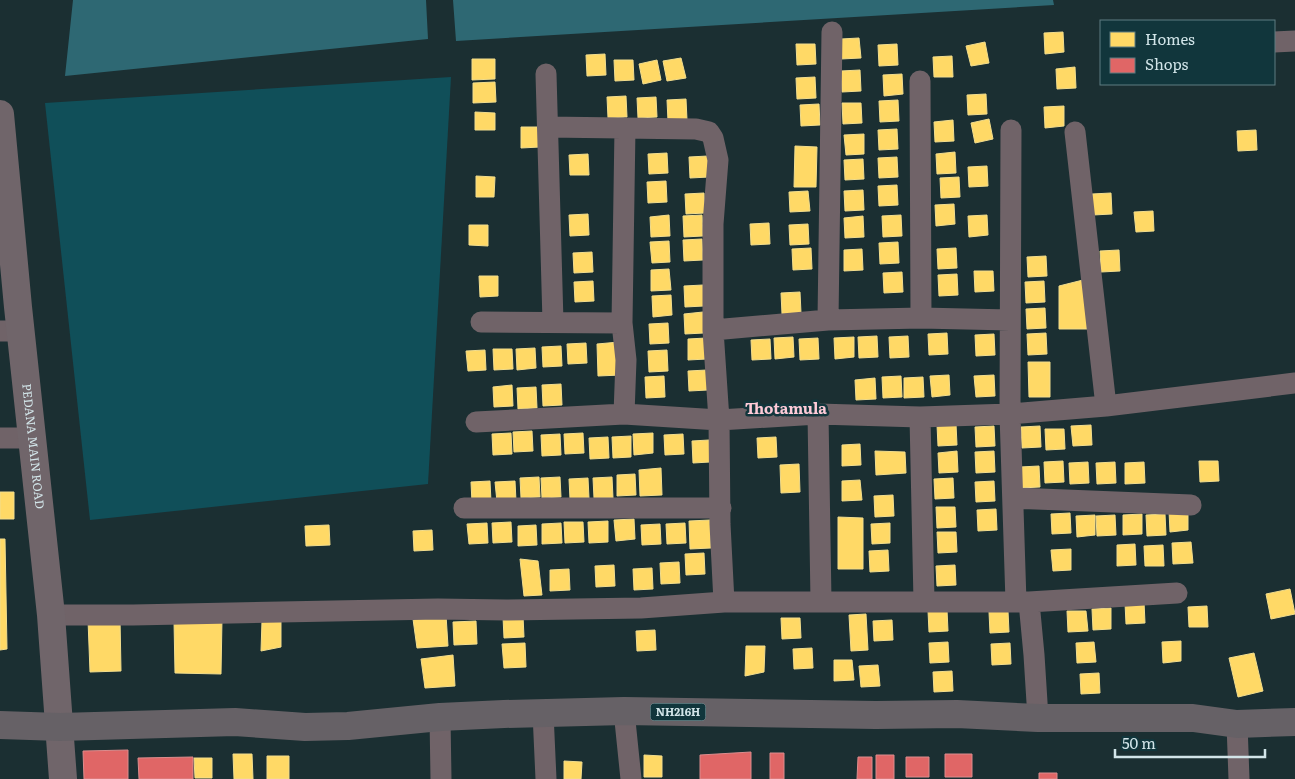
<svg xmlns="http://www.w3.org/2000/svg" width="1295" height="779" viewBox="0 0 1295 779" font-family="Literata,serif">
	<style>
		.green { fill: #104f59 }
		.forest { fill: #2e6873 }
		.homes { fill: #ffd966; stroke: #f2dd8d }
		.shops { fill: #e06666; stroke: #dc8c8d }
		.lines { fill: none; stroke-linecap: round; stroke-linejoin: round }
		.minor { stroke: #706368; stroke-width: 21 }
		.secondary { stroke: #70656a; stroke-width: 28 }
		.trunk { stroke: #666166; stroke-width: 28 }
		.labels { text-anchor: middle; stroke-width: 5; stroke-linejoin: round; paint-order: stroke }
		.shield { fill: #11363c; stroke: #98b0b5; stroke-width: 1 }
		.shield-label { font-size: 11px; font-weight: bold; fill: #d2e5e9 }
		.street-label { font-size: 12px; fill: #d2e5e9; stroke: #11363c }
		.quarter-label { font-size: 15px; font-weight: bold; fill: #fecbd8; stroke: #11363c }
	</style>
	<rect width="100%" height="100%" fill="#1b2f32"/>
	<path class="green" d="M451,77L428,484L90,520L45,103Z"/>
	<path class="forest" d="M73,0H426L428,39L65,76Z
		M453,0H1053L1054,5L456,41Z"/>
	<path class="homes" d="M1063,32L1064,52L1045,54L1044,33Z
		M859,38L861,58L841,59V39Z
		M985,42L989,63L971,66L966,46Z
		M796,44H815L816,64L797,65Z
		M897,44L898,65L879,66L878,45Z
		M605,54L606,75L587,76L586,55Z
		M952,56L953,77H934L933,57Z
		M681,58L686,78L667,81L663,61Z
		M472,59H495V79L472,80Z
		M614,60H633L634,80L615,81Z
		M657,60L661,80L643,84L639,64Z
		M1075,67L1076,88L1057,89L1056,69Z
		M860,70L861,91L842,92L841,71Z
		M902,74L903,94L884,96L883,75Z
		M815,77L816,98L797,99L796,78Z
		M495,82L496,102L473,103V83Z
		M986,94L987,114L968,115L967,95Z
		M626,96L627,117L608,118L607,97Z
		M656,97L657,117L638,118L637,98Z
		M686,99L687,120L668,121L667,100Z
		M898,100L899,121L880,122L879,101Z
		M842,103H861L862,123L843,124Z
		M819,104L820,125L801,126L800,105Z
		M1064,106V126L1045,128L1044,107Z
		M475,112L495,113V130H475Z
		M989,119L993,139L975,143L971,123Z
		M953,120L954,141L935,142L934,122Z
		M521,127H539L540,147L521,148Z
		M897,129L898,149L879,150L878,130Z
		M1256,130L1257,150L1238,151L1237,131Z
		M864,134V154L846,155L844,135Z
		M795,146L817,147L816,187H794Z
		M955,152L956,173L937,174L936,154Z
		M667,153L668,173L649,174L648,154Z
		M588,154L589,175H570L569,155Z
		M708,156L709,177L690,178L689,157Z
		M897,157L898,177L879,178L878,158Z
		M863,159L864,179L845,180L844,160Z
		M987,166L988,186L969,187L968,167Z
		M476,176L495,177L494,197H476Z
		M959,177L960,197L941,198L940,178Z
		M666,181L667,202L648,203L647,182Z
		M897,185L898,205L879,206L878,186Z
		M863,190L864,210L845,211L844,191Z
		M808,191L810,211L790,212L789,192Z
		M704,193L705,213L686,214L685,194Z
		M1111,193L1112,214L1093,215L1092,194Z
		M954,204L955,224L936,226L935,205Z
		M1153,211L1154,231L1136,232L1134,212Z
		M588,214L589,235L570,236L569,215Z
		M669,215L670,236L651,237L650,217Z
		M702,215L703,236L684,237L683,216Z
		M901,215L902,236L883,237L882,216Z
		M987,215L988,235L969,237L968,216Z
		M863,216L864,237L845,238L844,218Z
		M769,223L770,244L751,245L750,224Z
		M808,224L809,244L790,245L789,225Z
		M469,225H488V246L469,245Z
		M702,239L703,260L684,261L683,240Z
		M669,241L670,262L652,263L650,242Z
		M898,242L899,263L880,264L879,243Z
		M811,248L812,269L793,270L792,249Z
		M956,248L957,268L938,269L937,249Z
		M862,249L863,270L844,271V250Z
		M1119,250L1120,271L1101,272L1100,251Z
		M592,252L593,272L574,273L573,253Z
		M1046,256L1047,276L1028,277L1027,257Z
		M669,269L671,290L651,291V270Z
		M974,271H993L994,291L975,292Z
		M902,272L903,292L884,293L883,273Z
		M957,274L958,295L939,296L938,275Z
		M479,276H498V296L480,297Z
		M1087,279V329H1059V286Z
		M593,281L594,301L575,302L574,282Z
		M1044,281L1045,302L1026,303L1025,282Z
		M703,285L704,306L685,307L684,286Z
		M800,292L801,313L782,314L781,293Z
		M671,295L672,315L653,317L652,296Z
		M1045,308L1046,328L1027,329L1026,309Z
		M703,312L704,333L685,334L684,314Z
		M668,323L669,343L650,344L649,324Z
		M947,333L948,354L929,355L928,334Z
		M1046,333L1047,354L1028,355L1027,334Z
		M994,334L995,355L976,356L975,335Z
		M877,336L878,357L859,358L858,337Z
		M908,336L909,357L890,358L889,337Z
		M793,337L794,357L775,359L774,338Z
		M854,337V357L835,359L834,338Z
		M706,338L707,359L688,360V339Z
		M818,338L819,359L800,360L799,339Z
		M770,339L771,359L752,360L751,340Z
		M619,342L621,375L598,376L597,344Z
		M586,343L587,363L568,364L567,344Z
		M561,346L562,366L543,367L542,347Z
		M535,348L536,368L517,370L516,349Z
		M493,349H512L513,369L494,370Z
		M485,350L486,370L468,371L466,351Z
		M667,350L668,371L649,372L648,351Z
		M1028,362H1050V397H1029Z
		M707,370L708,390L689,391L688,371Z
		M949,375L950,395L932,397L930,376Z
		M994,375L995,396L976,397L974,376Z
		M664,376L665,397L646,398L645,377Z
		M901,376L902,397L883,398L882,377Z
		M923,377L924,397L904,398V378Z
		M875,378L876,399L856,400L855,380Z
		M561,384L562,405L543,406L542,385Z
		M512,385L513,406L494,407L493,387Z
		M536,387L537,408L518,409L517,388Z
		M956,424L957,445L938,446L937,425Z
		M1091,425L1092,445L1073,446L1071,426Z
		M994,426L995,446L976,447L975,427Z
		M1040,426L1041,447L1022,448L1021,427Z
		M1045,429H1064L1065,449L1046,450Z
		M532,431L533,451L514,452L513,432Z
		M511,433L512,454L493,455L492,434Z
		M583,433L584,453L565,454L564,434Z
		M653,433V453L634,455L633,434Z
		M560,434L561,455L542,456L541,435Z
		M683,434L684,454L665,455L664,435Z
		M631,436V457L613,458L612,437Z
		M608,437L609,458L590,459L589,438Z
		M776,437L777,457L758,458L757,438Z
		M709,440L710,462L693,463L692,441Z
		M860,444L861,465L842,466V445Z
		M875,451L905,452L906,473L876,475Z
		M957,451L958,472L939,473L938,453Z
		M994,451L995,472L976,473L975,452Z
		M1063,461L1064,482L1045,483L1044,462Z
		M1199,461H1218L1219,481L1200,482Z
		M1088,462L1089,483L1070,484L1069,463Z
		M1115,462L1116,483L1097,484L1096,463Z
		M1144,462L1145,483L1125,484V463Z
		M799,464L800,492L781,493L780,465Z
		M1039,466L1040,487L1021,488L1020,467Z
		M661,468L662,495L640,496L639,470Z
		M635,474L636,495L617,496V475Z
		M539,477L540,497L521,498L520,478Z
		M560,477L561,497L542,498L541,478Z
		M612,477L613,498H594L593,478Z
		M588,478L589,498L570,499L569,479Z
		M953,478L954,498L935,499L934,479Z
		M860,480L862,500L842,501V481Z
		M490,481L491,502L472,503L471,482Z
		M515,481L516,501L497,502L495,482Z
		M994,481L995,501L976,502L975,482Z
		M0,492H14V519H0Z
		M893,495L894,516L875,517L874,496Z
		M936,507H955L956,527L937,528Z
		M996,509L997,530L978,531L977,510Z
		M1188,510V530L1170,532L1169,511Z
		M1070,513L1071,533L1052,534L1051,514Z
		M1142,514V534L1123,535V515Z
		M1165,514L1166,535L1147,536L1146,515Z
		M1095,515V535L1077,537L1076,516Z
		M1115,515L1116,535L1097,536L1096,516Z
		M838,517L863,518V569H838Z
		M634,519L635,539L616,541L614,520Z
		M710,520L711,548L690,549L689,521Z
		M608,521V542L589,543L588,522Z
		M511,522L512,542L493,543L492,523Z
		M564,522H583L584,542L565,543Z
		M487,523L488,543L469,544L467,524Z
		M561,523L562,543L542,544V524Z
		M685,523L686,543L667,544L666,524Z
		M890,523V543L872,544L871,524Z
		M660,524L661,544L642,545L641,525Z
		M329,525L330,545L306,546L305,526Z
		M536,525L537,545L518,546V526Z
		M432,530L433,550L414,551L413,531Z
		M937,532H956L957,552L938,553Z
		M0,539H5L7,649L0,650Z
		M1191,542L1193,563L1173,564L1172,543Z
		M1135,544L1136,565L1117,566V545Z
		M1163,545L1164,566H1145L1144,546Z
		M1071,549V570L1053,571L1051,550Z
		M888,550L889,571L870,572L869,551Z
		M704,553L705,574L686,575L685,554Z
		M520,559L538,561L542,595L524,596Z
		M679,562L680,583L661,584L660,563Z
		M614,565L615,586L596,587L595,566Z
		M955,565L956,585L937,586L936,566Z
		M652,568L653,589L634,590L633,569Z
		M569,569L570,590L550,591V570Z
		M1290,589L1295,614L1271,619L1266,594Z
		M1144,602L1145,623L1126,624L1125,603Z
		M1207,606L1208,627H1189L1188,607Z
		M1111,608V629L1093,630L1092,609Z
		M947,610L948,631L929,632L928,611Z
		M1008,611L1009,632L990,633L989,612Z
		M1067,611H1086L1088,631L1068,632Z
		M866,614L868,650L851,651L849,615Z
		M446,615L448,646L417,648L413,619Z
		M523,616L524,637L504,638L503,617Z
		M781,618H800L801,638L782,639Z
		M120,619L121,671L90,672L88,620Z
		M222,619L221,674L175,673L174,621Z
		M892,620L893,640L874,641L873,621Z
		M262,621L281,622V647L261,651Z
		M476,621L477,644L454,645L453,622Z
		M655,630L656,650L637,651L636,631Z
		M1181,641V661L1163,663L1162,642Z
		M948,642L949,662L930,663L929,643Z
		M1094,642L1096,662L1077,663L1076,643Z
		M525,643L526,667L504,668L502,644Z
		M1010,643L1011,664L992,665L991,644Z
		M746,646H765L764,672L745,676Z
		M812,648L813,668L794,669L793,649Z
		M1254,653L1263,691L1238,697L1229,658Z
		M453,655L455,686L425,688L421,659Z
		M834,660H852L854,680L834,681Z
		M878,665L880,686L861,687L859,666Z
		M952,671L953,691L934,692L933,672Z
		M1099,673L1100,693L1081,694L1080,674Z
		M233,754H252L253,779H234Z
		M644,755L662,756V777H644Z
		M267,756H289V779H267Z
		M194,758H212V778H195Z
		M564,761L582,762L581,779H564Z"/>
	<path class="shops" d="M128,750V779H84L83,751Z
		M751,752V779H700V755Z
		M770,753H784V779H770Z
		M945,754H972V777H945Z
		M876,755H894V779H876Z
		M193,757V779H139L138,758Z
		M858,757H872V779H857Z
		M906,757H929V777H906Z
		M1039,773H1057V779H1039Z"/>
	<g class="lines">
		<path class="minor" d="M1274,42L1295,41
			M546,74L553,322
			M920,81L921,318
			M548,127L696,129L709,132L713,138L718,160L713,224V330L719,420L720,524L724,602
			M1011,130L1010,414L1016,602
			M1075,132L1106,406
			M828,320L832,32
			M481,322L622,323L626,360L624,414
			M622,323L625,128
			M713,330L828,320L921,318L1010,320
			M0,331H20
			M818,414L821,601
			M920,417L924,601
			M476,422L624,414L719,420L818,414L920,417L1010,414L1106,406L1295,383
			M0,438H32
			M1013,498L1191,505
			M464,508H721
			M1029,602L1034,655L1038,718
			M51,615H133L438,609L506,610L641,608L724,602H1029L1177,593
			M624,711L631,779
			M543,713L546,779
			M440,717L441,779
			M1237,724L1239,779"/>
		<path class="secondary" id="s1" d="M0,114L18,307L51,615L63,779"/>
		<path class="trunk" d="M0,725L60,727L235,722L305,727L348,726L440,717L504,714L624,711L876,715L957,714L1038,718H1193L1237,724L1295,722"/>
	</g>
	<g class="labels">
		<rect class="shield" x="650.5" y="703.5" width="55" height="17" rx="4"/>
		<g class="shield-label">
			<text x="678" y="716">NH216H</text>
		</g>
		<g class="street-label">
			<text dy="4" stroke="none"><textPath href="#s1" startOffset="334">PEDANA MAIN ROAD</textPath></text>
		</g>
		<g class="quarter-label">
			<text x="786" y="414">Thotamula</text>
		</g>
	</g>
	<rect x="1100" y="20" width="175" height="65" fill="#11363c" stroke="#5e7c81"/>
	<rect x="1110" y="32" width="25" height="15" fill="#ffd966" stroke="#5e7c81"/>
	<text x="1145" y="45" font-size="15" fill="#d2e5e9">Homes</text>
	<rect x="1110" y="58" width="25" height="15" fill="#e06666" stroke="#5e7c81"/>
	<text x="1145" y="70" font-size="15" fill="#d2e5e9">Shops</text>
	<path d="M1115 749v8h150v-8" fill="none" stroke="#d2e5e9" stroke-width="2.5"/>
	<text x="1122" y="749" font-size="15" fill="#d2e5e9" stroke="#11363c" stroke-width="4" paint-order="stroke">50 m</text>
</svg>
